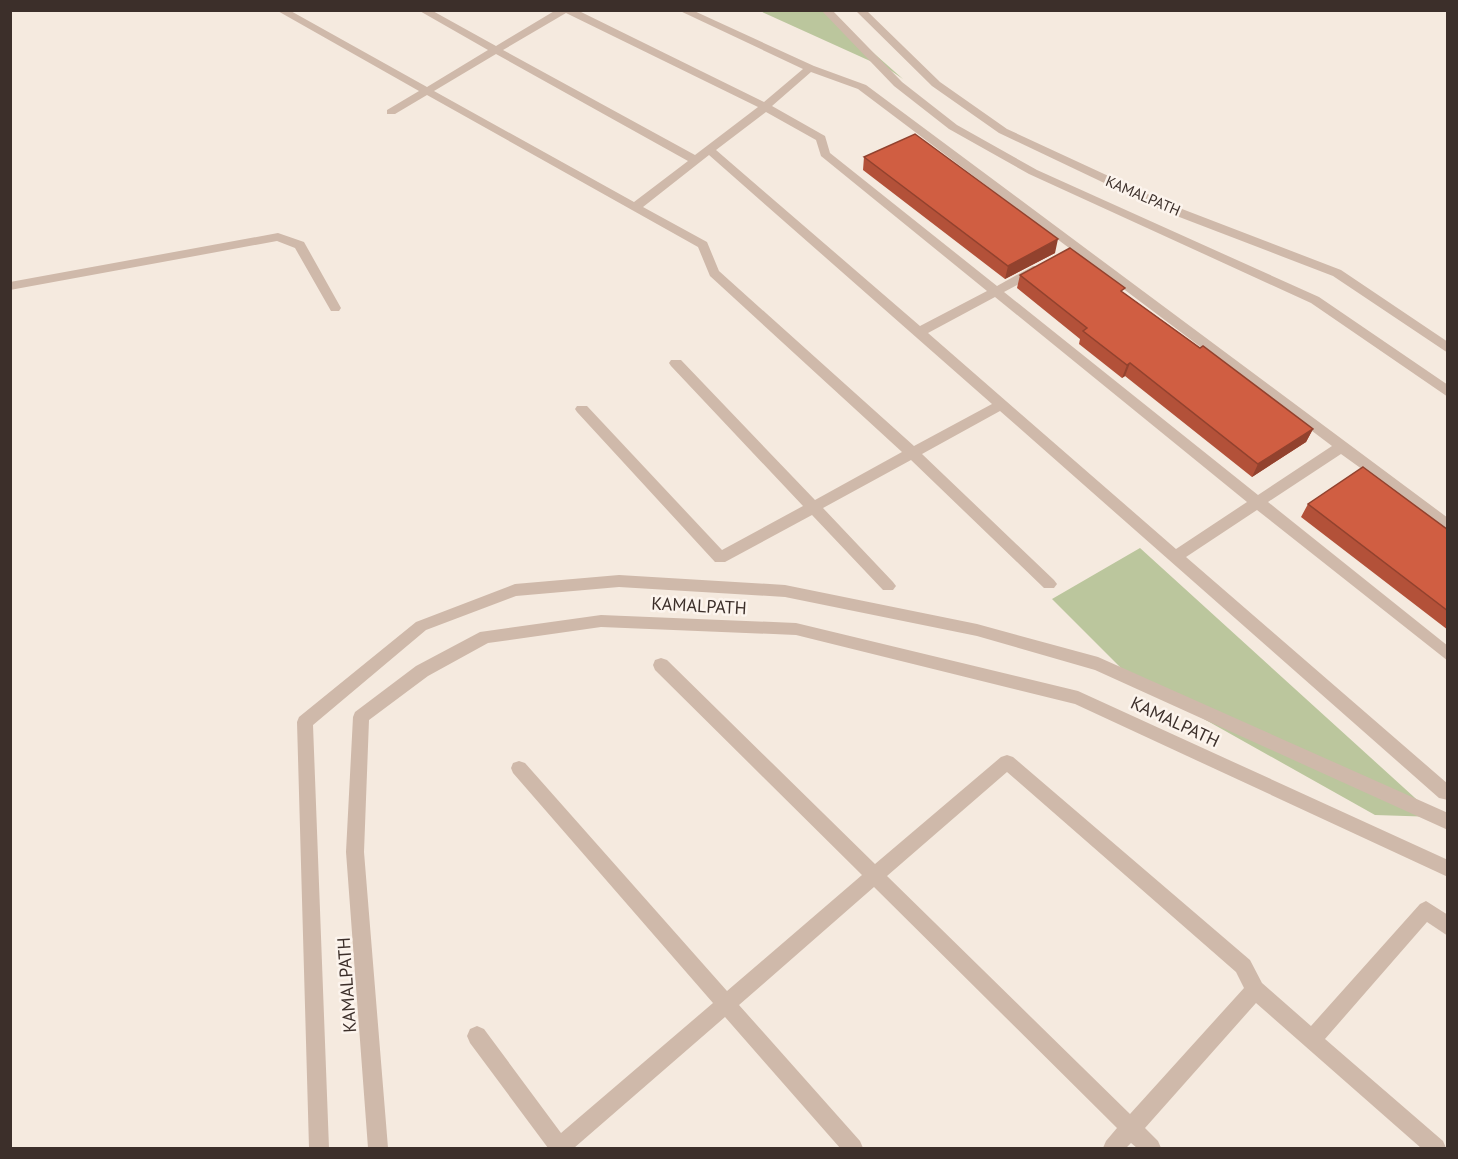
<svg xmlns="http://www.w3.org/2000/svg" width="1458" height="1159" viewBox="0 0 1458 1159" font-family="'PT Sans',sans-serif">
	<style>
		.green { fill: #bbc69d }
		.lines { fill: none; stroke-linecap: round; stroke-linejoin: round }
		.street { fill: #cfb9aa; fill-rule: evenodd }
		.wall { fill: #b35139 }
		.shaded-wall { fill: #92422e }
		.building { fill: #d05e42; stroke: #92422e; stroke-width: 1.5 }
		.labels { text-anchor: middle; stroke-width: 5; stroke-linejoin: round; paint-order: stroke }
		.far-street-label { font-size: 15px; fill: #3c2f2a; stroke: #fcf4ed }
		.street-label { font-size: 18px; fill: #3c2f2a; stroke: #fcf4ed }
	</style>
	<rect width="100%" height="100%" fill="#f5eadf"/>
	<path class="green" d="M760,11H826L903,79L890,70Z
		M1140,548L1436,817L1375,815L1131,678L1052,599Z"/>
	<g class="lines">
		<path class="street" d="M276,10H289L427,87L488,50L418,10H431L496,46L556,10H577L764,102L803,69L678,10H692L814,66L866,85L1448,518V531L1341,454L1268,502L1448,646V661L1257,510L1186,557L1448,784V800L1439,798L1000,411L922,454L1054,580L1057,584L1054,588H1044L911,460L823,508L893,582L896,586L893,590H883L812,515L725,562H715L577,412L575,409L577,406H587L722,550L803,506L671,366L669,363L671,360H681L815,500L902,452L710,276L698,247L427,95L395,114H387V110L419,91ZM566,13L758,107L695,155L503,50ZM496,54L688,161L634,202L434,91ZM811,72L858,89L1332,446L1258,495L1004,292L1041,272V266H1033L997,286L830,153L825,136L772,106ZM766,112L816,140L821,156L987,291L920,326L716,150ZM709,155L992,404L914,446L719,271L707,242L643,207ZM995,297L1247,502L1176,549L928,333Z
			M821,10H832L902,82L957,125L1037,170L1319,297L1448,385V397L1311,303L1029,174L949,129L894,86Z
			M855,10H866L940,82L1007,129L1169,204L1341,270L1448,342V353L1333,276L1161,210L999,133L932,86Z
			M278,233L304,242L341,308L339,311H331L295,248L277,241L10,290V282Z
			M619,575L785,585L977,624L1098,657L1448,813V830L1095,670L977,636L785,597L619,587L516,596L426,630L313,725L329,1148H309L297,722L299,717L416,622L515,584Z
			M601,615L796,623L1078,691L1448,860V877L1075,704L796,635L601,627L488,643L428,676L369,720L364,852L388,1148H368L346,852L353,717L355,712L416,666L480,632Z
			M661,658L667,660L875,864L1001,757L1007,755L1013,757L1250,960L1262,983L1311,1026L1420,904L1426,901L1448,915V936L1427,922L1325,1039L1443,1141L1446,1148H1421L1256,1003L1145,1128L1158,1141L1161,1148H1137L1131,1143L1126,1148H1103L1106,1141L1117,1128L874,887L739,1005L860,1141L863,1148H840L725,1017L574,1148H548L470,1043L467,1036L470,1029L477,1026L484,1029L561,1133L713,1003L513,773L511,768L513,763L519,761L525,763L727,991L862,875L655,670L653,665L655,660ZM1007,772L1236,972L1244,988L1130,1114L887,876Z"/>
	</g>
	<path class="wall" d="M864,157L1055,253L1005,279L863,170Z
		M1020,275L1124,293L1313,429L1306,442L1252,477L1125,376L1122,378L1079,344L1080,339L1017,288Z
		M1308,504L1448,530V630L1301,517Z"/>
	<path class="shaded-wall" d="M1058,239L1055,253L1005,279L1008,266Z
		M1130,363L1125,376L1122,378L1127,365Z
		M1313,429L1306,442L1252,477L1258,464Z"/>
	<path class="building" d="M915,134L1058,239L1008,266L864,157Z
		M1070,248L1125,288L1121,291L1200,348L1203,346L1313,429L1258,464L1130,363L1127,365L1083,331L1087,328L1020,275Z
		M1363,467L1448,530V611L1308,504Z"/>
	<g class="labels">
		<g class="far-street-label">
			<text transform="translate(1143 196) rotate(23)" y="5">KAMALPATH</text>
		</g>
		<g class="street-label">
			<text transform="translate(699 606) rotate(3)" y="6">KAMALPATH</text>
			<text transform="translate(1175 722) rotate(25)" y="6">KAMALPATH</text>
			<text transform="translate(347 985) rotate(-94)" y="6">KAMALPATH</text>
		</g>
	</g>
	<rect width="1458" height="1159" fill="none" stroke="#3c2f2a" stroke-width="24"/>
</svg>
